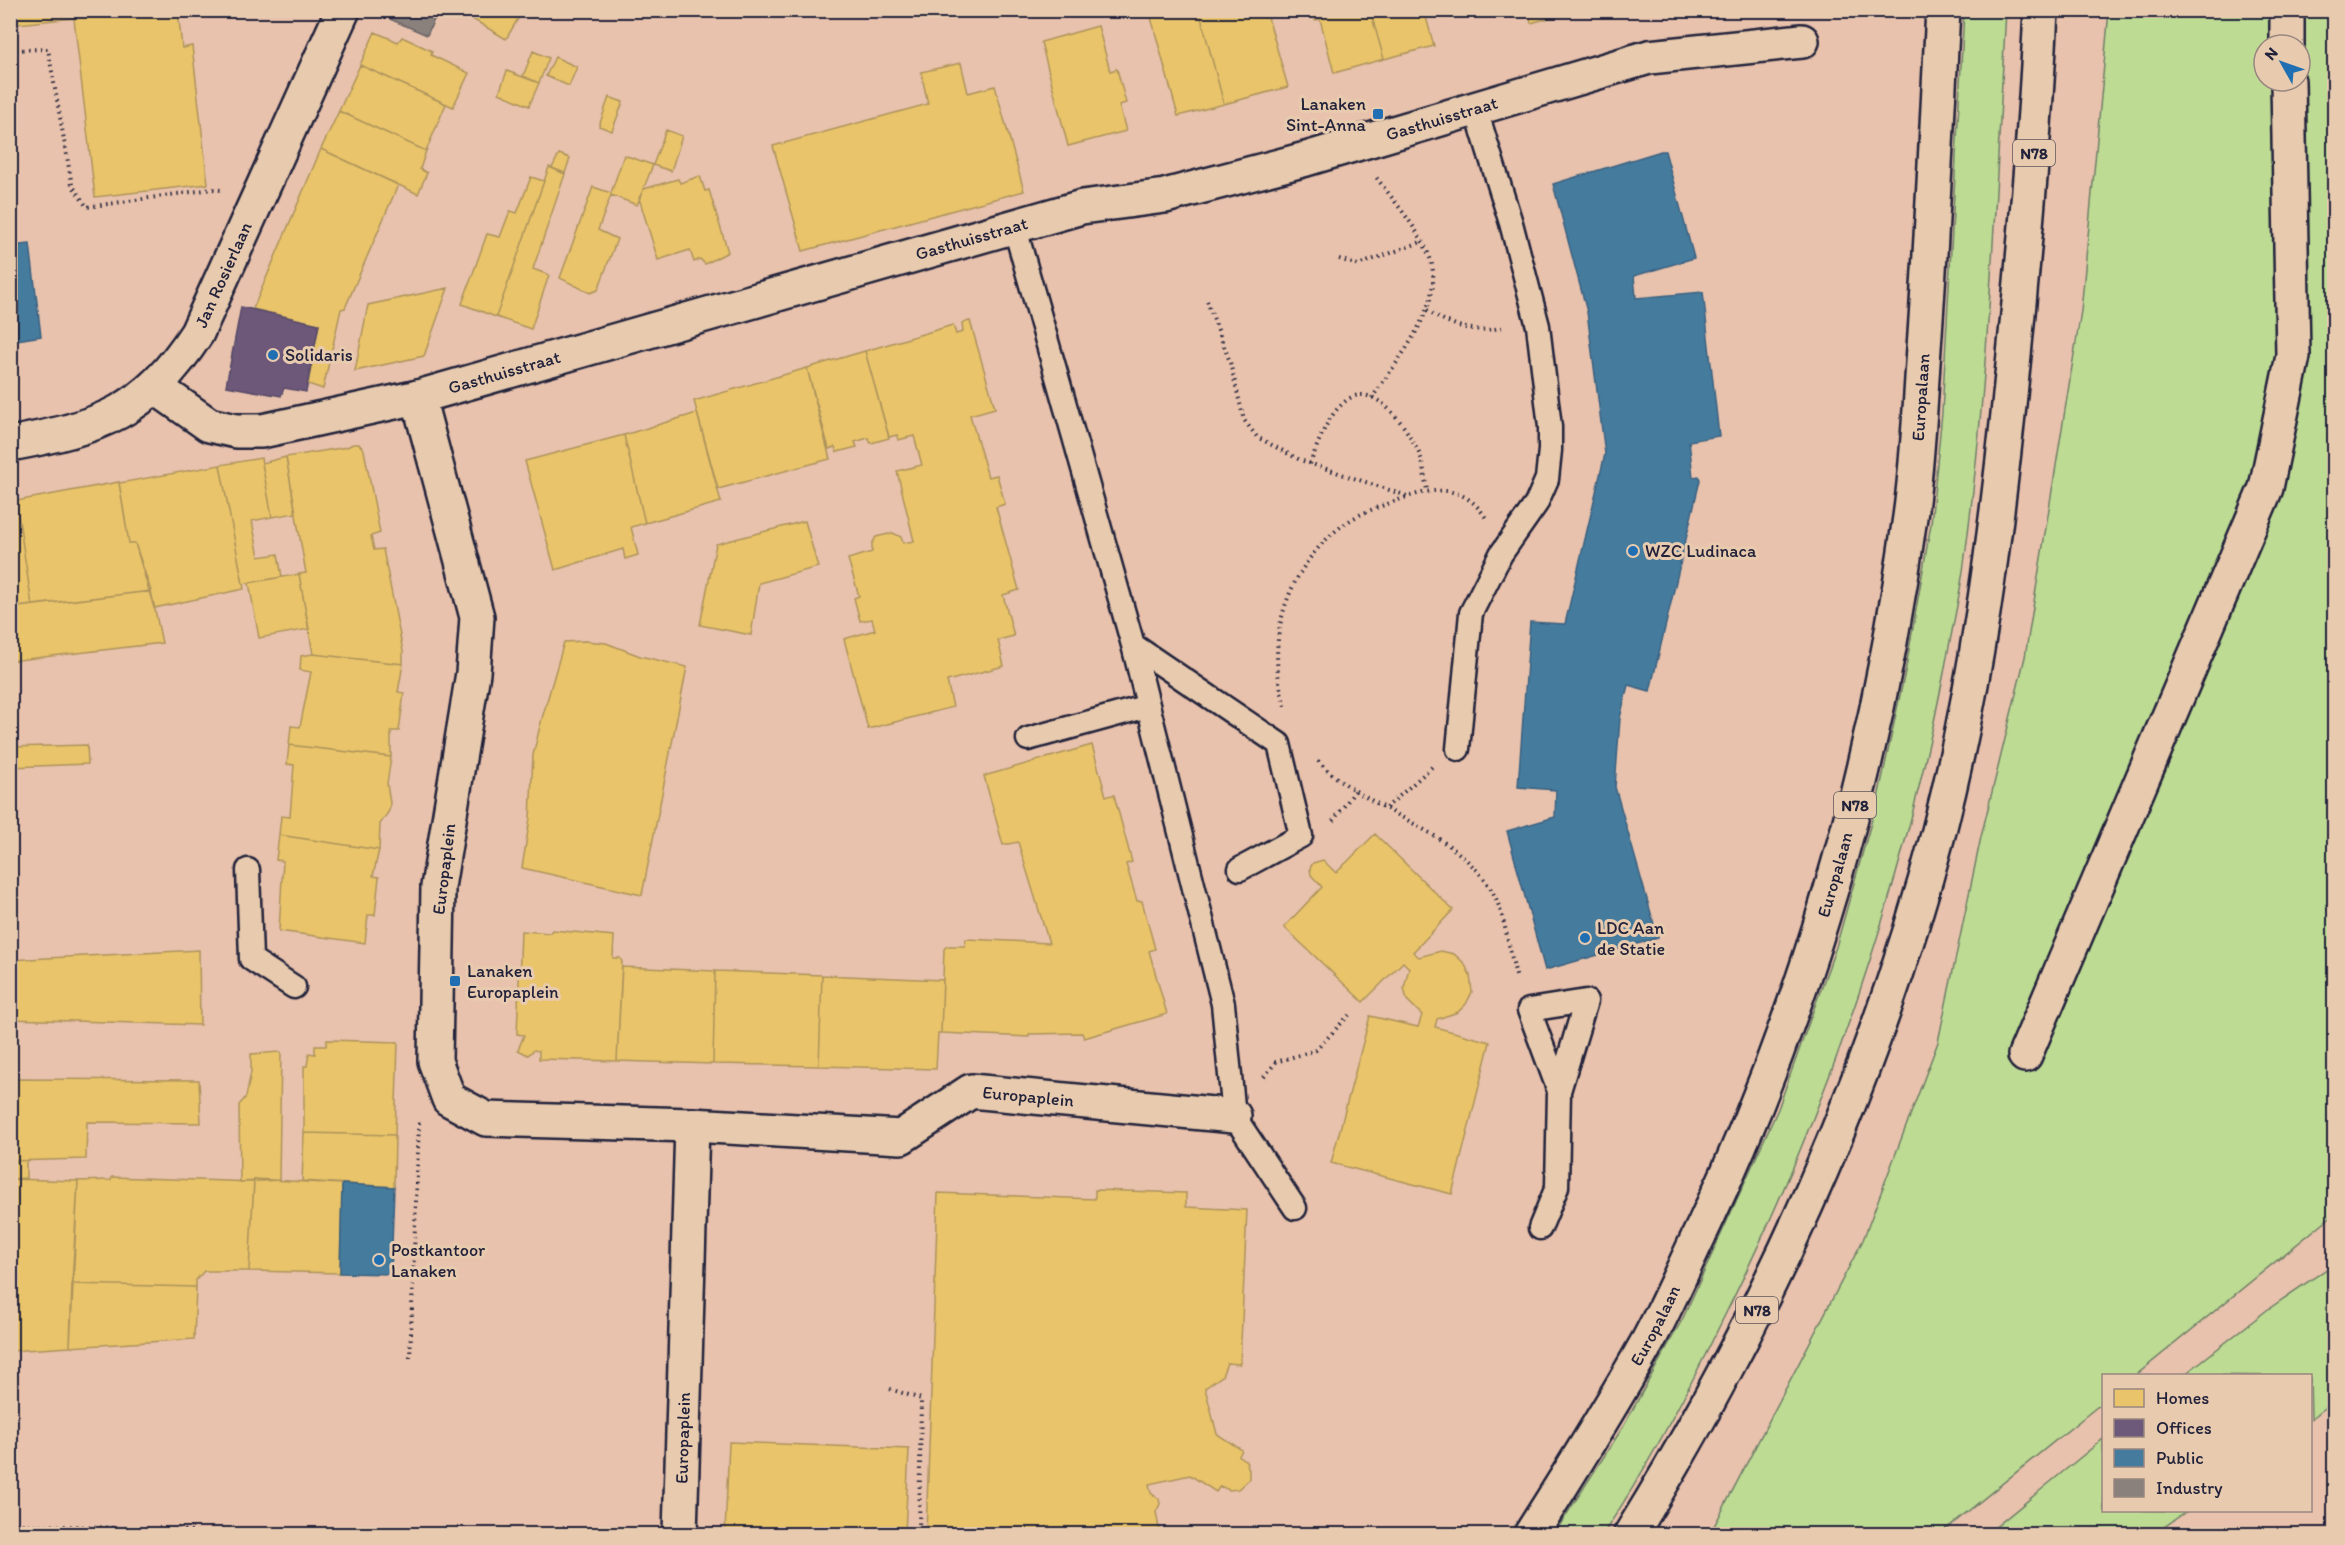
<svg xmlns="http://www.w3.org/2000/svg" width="2345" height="1545" viewBox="0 0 2345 1545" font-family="Itim,sans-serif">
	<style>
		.green { fill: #bddb93; stroke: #707e67; stroke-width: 1.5; fill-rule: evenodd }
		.homes { fill: #e9c46a; stroke: #ad935c; stroke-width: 1.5 }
		.offices { fill: #6d597a; stroke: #564867; stroke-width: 1.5 }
		.public { fill: #457b9d; stroke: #3a6080; stroke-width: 1.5 }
		.industry { fill: #8a817c; stroke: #6b6468; stroke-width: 1.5 }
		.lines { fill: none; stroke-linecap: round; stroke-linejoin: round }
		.service-casing { stroke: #22223b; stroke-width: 27 }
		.minor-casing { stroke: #22223b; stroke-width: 38 }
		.primary-casing { stroke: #22223b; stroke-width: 38 }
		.path { stroke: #22223b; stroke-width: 4; stroke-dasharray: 1.5 4.5; stroke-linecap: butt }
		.service { stroke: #e8cbae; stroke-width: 22 }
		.minor { stroke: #e8cbae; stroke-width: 33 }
		.primary { stroke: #e8cbae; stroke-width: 33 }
		.poi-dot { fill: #1f6fb2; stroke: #e8cbae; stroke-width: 2 }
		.labels { text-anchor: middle; stroke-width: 6; stroke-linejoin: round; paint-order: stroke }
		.shield { fill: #e8cbae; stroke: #5d555e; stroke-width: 1.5 }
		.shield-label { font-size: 16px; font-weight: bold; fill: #22223b }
		.poi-label { font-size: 18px; fill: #22223b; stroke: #e8cbae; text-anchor: start }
		.street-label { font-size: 18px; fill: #22223b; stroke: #e8cbae }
	</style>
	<rect width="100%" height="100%" fill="#e8c2ac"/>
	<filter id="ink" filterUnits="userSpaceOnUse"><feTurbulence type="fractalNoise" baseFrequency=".0167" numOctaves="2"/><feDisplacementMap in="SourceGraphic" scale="12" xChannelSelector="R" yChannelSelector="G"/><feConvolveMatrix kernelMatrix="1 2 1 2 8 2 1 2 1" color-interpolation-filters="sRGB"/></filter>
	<g filter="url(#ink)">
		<path class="green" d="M1964,11H2006C1995,197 1989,385 1963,571C1958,605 1950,639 1944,673C1900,898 1826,1113 1724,1317C1688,1391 1649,1466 1603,1534H1554L1623,1427L1683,1318L1778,1109L1836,947L1878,798L1906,667L1931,524L1942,413Z
			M2109,11H2334V1214L2136,1375L2104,1376L2103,1402L1940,1534H1710L1863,1240L1938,1042L1981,837L2025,657L2081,311ZM2264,45H2300V81H2264Z
			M2334,1264V1401L2311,1419L2310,1376L2184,1375L2267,1310Z
			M2103,1439L2104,1510L2187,1511L2154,1534H1987Z"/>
		<path class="homes" d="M10,10H17L18,24L10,25Z
			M17,10H72L73,18L18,24Z
			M73,10H178L182,48L192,46L208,184L95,197Z
			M457,10H536L532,18L522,12L506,39Z
			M1149,10H1199L1224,104L1178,116Z
			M1199,10H1266L1288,87L1224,104Z
			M1313,10H1370L1384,59L1334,73L1320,19L1315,20Z
			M1370,10H1424L1434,46L1384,59Z
			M1528,10H1577L1531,23Z
			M1098,26L1110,71L1117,69L1126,103L1119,105L1126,131L1068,146L1041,42Z
			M375,32L398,42L402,37L432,51L431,55L469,73L453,107L360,65Z
			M533,51L549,58L539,83L523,76Z
			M555,57L577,67L569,86L546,76Z
			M961,63L968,93L995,86L1024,191L803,251L773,146L928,104L921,72Z
			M360,65L446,104L426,151L339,111Z
			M507,71L539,83L529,106L499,93Z
			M609,97L623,102L612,131L599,126Z
			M339,111L426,151L420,169L427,173L418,194L321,149Z
			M666,130L682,136L671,171L653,165Z
			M321,149L398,185L345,308L341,309L323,389L308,384L319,324L253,309Z
			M559,154L570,158L565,173L552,168Z
			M624,155L653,165L637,205L611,195L598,230L617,239L598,290L590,293L560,278L593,187L611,193Z
			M549,167L565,174L533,269L549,275L531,329L496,317Z
			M700,176L705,191L709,190L728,252L705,264L700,259L694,262L690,250L658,260L639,198L644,189L678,179L680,183Z
			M531,177L544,181L496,317L462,304L487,234L500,237L510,211L517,213Z
			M448,288L424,356L355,371L368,305Z
			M970,321L995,408L970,415L988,477L997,475L1005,504L996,507L1019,590L1003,595L1014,636L998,640L1004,666L947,681L953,707L868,729L844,639L875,630L872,619L860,621L854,598L859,596L848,559L872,552V544L876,537L893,533L901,537L903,543L914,541L897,471L922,465L914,436L898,440L897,435L889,437L865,351L953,325L956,334L963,332L962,323Z
			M865,351L889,438L871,443L868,438L855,442L857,447L837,452L835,447L829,449L807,368Z
			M807,368L830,459L718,489L694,401Z
			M697,413L721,502L645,523L624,435Z
			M624,435L645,523L631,527L638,555L625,559L623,549L555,570L525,461Z
			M353,444H359L364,450L380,533L371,536L374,550L383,549L403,651V664L313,654L299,574L306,573L286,457L347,447Z
			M286,457L296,513L272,517L262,463Z
			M261,458L272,517L252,521L259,557L278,554L282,577L243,584L220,465Z
			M220,465L244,589L154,608L135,543H129L119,483Z
			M119,482L129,543H135L151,591L32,605L16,501Z
			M16,501L32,605L10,608V502Z
			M805,521L818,567L759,583L751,635L700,625L716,544Z
			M299,574L309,629L259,638L249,583Z
			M151,591L162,643L10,661V608Z
			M585,641L606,643L640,656L687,667L642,895L522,868L530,818L533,755L541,722L564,642Z
			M313,654L403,664L398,692L404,693L399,731H391V757L289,745L291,726L300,727L311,672L300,670L301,656Z
			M87,745L88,764L10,767V747Z
			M289,745L391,757L387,784L390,803L389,811L380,824L379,850L279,835L281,816L290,817L294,765L287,764Z
			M1092,745L1106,796L1114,795L1132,862L1126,864L1137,901H1142L1155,949L1149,951L1167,1014L1084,1038L1082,1033L1029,1034V1037L941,1033L944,949L947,946H965L966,939L1049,943L1018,842L1003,845L984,776Z
			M1375,834L1453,910L1413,952L1419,957L1441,951L1454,954L1464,963L1470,975L1472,992L1466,1004L1458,1012L1437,1019L1435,1027L1490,1042L1452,1194L1331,1163L1370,1016L1418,1027L1422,1015L1407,1000L1404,988L1409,968L1403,962L1363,1002L1284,927L1322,887L1311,875L1310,868L1313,863L1323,860L1336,873Z
			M279,835L379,850L373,876L379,877L375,915H368L365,943L279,931L283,861L276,860Z
			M552,930L614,936L613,958H620L622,962L617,1061L539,1059V1051L534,1050L528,1055L518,1050L524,1035L517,1034L521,931L550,933Z
			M199,950L200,1025L10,1019V960Z
			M622,967L715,971L713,1064L617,1061Z
			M715,971L822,975L819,1066L713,1064Z
			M822,975L943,980L941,1033H938L936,1069L819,1066Z
			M327,1040L398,1042L395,1135L304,1133V1066H307L309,1053L315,1054V1046H326Z
			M281,1052L279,1180L240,1182L239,1105L246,1097L251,1072V1054Z
			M10,1079L199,1080L201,1123L87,1122L86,1159L10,1161Z
			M304,1133L395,1135L394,1187L302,1181Z
			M10,1160L26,1161V1178L10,1179Z
			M112,1177L254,1182L249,1271H204L196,1280V1287L72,1284L78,1181L111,1180Z
			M10,1179L78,1181L70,1347L10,1351Z
			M254,1179L342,1184L340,1273L249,1271Z
			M1095,1190L1186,1193V1207L1247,1210L1240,1364L1227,1363L1222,1376L1205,1388L1217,1434L1242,1450L1239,1456L1246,1461L1249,1470V1479L1238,1489L1229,1490L1220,1486L1216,1492L1190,1475L1149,1484L1151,1493L1159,1499L1160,1504L1156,1512L1160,1534H926L938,1193L1095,1199Z
			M72,1284L196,1287L194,1339L70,1347Z
			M729,1442L909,1449L905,1534H725Z"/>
		<path class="offices" d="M241,307L319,324L306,392L284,388L281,396L226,386Z"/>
		<path class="public" d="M1661,151H1665L1694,258L1634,276L1636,298L1703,292L1719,436L1689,441L1693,477L1699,476L1700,480L1650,691L1628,685L1620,718L1615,787L1658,938L1545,970L1507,831L1555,817L1556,790L1518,787L1530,622L1565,624L1605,454L1587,312L1553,184Z
			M30,244L41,336L10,341V246Z
			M342,1184L394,1187L391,1274L340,1273Z"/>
		<path class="industry" d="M394,10H431L437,13L427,35L390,19Z"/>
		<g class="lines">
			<defs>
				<path id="service" d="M1014,225L1133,645L1279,744L1301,836L1240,869
					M1133,645L1223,1004L1234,1116L1295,1208
					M1028,739L1148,706
					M1458,749L1471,613L1501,554L1536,504L1547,479L1550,450V427L1538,326L1511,223L1476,110
					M248,870L251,959L294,987
					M1540,1228L1557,1187L1559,1091L1586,1001L1529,1010L1559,1091"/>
				<g id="minor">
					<path d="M2287,10V45"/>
					<path id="s1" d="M155,387L209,425L236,431H262L418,397L1082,207L1165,196L1306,159L1649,57L1802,41"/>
					<path id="s2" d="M418,397L477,617L473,673L438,887L435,1061L449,1099L486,1119L692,1125L901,1137L971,1091L1234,1116"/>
					<path id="s3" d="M10,444C101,427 145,413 197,333L343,10"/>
					<path d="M2025,1055L2266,488L2293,356L2288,81"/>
					<path id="s4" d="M680,1534L692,1125"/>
				</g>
				<g id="primary">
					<path id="s5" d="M1531,1534C1571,1471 1611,1407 1648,1341C1668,1304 1685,1264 1704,1225C1809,1001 1877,762 1910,517C1918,461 1920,404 1924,348C1932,236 1937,123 1943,10"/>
					<path d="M1631,1534C1766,1316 1873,1080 1939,831C1976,688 1995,541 2010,395C2023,267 2035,139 2041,10"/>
				</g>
			</defs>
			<use href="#service" class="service-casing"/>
			<use href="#minor" class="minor-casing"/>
			<use href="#primary" class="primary-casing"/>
			<path class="path" d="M10,50L48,49L72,185L87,207L212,189L221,190
				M1339,259L1358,265L1421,242
				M1207,301L1230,362L1244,420L1257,437L1300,460L1407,496
				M1427,310C1452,327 1475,334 1505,327
				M1372,398C1397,360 1450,300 1428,253C1416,226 1394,201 1376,177
				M1310,464C1319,441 1327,415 1347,400C1377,378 1412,435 1421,458C1424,468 1425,480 1427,490
				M1285,706C1263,639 1288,564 1346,523C1363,511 1383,506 1401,499C1435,487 1464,484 1486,518
				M1318,761C1368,813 1453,826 1492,891C1504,910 1510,955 1517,979
				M1386,808L1432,767
				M1333,821L1355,791
				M1264,1077L1276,1062L1316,1050L1349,1015
				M410,1358L419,1122
				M890,1389L921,1399L919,1534
				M10,1524L191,1531L201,1534"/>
			<use href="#service" class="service"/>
			<use href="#minor" class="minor"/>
			<use href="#primary" class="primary"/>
		</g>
	</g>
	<g class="poi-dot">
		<rect x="1372" y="108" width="12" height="12" rx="3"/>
		<circle cx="273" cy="355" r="6"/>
		<circle cx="1633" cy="551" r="6"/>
		<circle cx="1585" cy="938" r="6"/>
		<rect x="449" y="975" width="12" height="12" rx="3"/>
		<circle cx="379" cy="1260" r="6"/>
	</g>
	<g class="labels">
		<g class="shield">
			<rect x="2013" y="140" width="42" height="26" rx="4.5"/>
			<rect x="1834" y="792" width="42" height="26" rx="4.5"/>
			<rect x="1736" y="1297" width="42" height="26" rx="4.5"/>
		</g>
		<g class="shield-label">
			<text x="2034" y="159">N78</text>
			<text x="1855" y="811">N78</text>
			<text x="1757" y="1316">N78</text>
		</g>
		<g class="poi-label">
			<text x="1366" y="110" text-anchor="end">Lanaken<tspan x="1366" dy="21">Sint-Anna</tspan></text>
			<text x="285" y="361">Solidaris</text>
			<text x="1645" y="557">WZC Ludinaca</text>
			<text x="1597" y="934">LDC Aan<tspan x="1597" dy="21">de Statie</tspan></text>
			<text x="467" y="977">Lanaken<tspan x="467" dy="21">Europaplein</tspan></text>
			<text x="391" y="1256">Postkantoor<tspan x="391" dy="21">Lanaken</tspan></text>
		</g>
		<g class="street-label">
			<text dy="6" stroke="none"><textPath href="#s1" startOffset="1341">Gasthuisstraat</textPath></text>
			<text dy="6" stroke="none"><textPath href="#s1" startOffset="855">Gasthuisstraat</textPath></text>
			<text dy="6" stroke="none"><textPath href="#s3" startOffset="290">Jan Rosierlaan</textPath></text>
			<text dy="6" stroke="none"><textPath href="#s1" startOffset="369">Gasthuisstraat</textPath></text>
			<text dy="6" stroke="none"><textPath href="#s5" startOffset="1215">Europalaan</textPath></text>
			<text transform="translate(444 869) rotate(-83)" y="6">Europaplein</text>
			<text dy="6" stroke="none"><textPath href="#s5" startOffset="729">Europalaan</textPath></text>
			<text dy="6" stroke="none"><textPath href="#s2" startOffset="1314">Europaplein</textPath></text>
			<text dy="6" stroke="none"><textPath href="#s5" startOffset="243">Europalaan</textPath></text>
			<text dy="6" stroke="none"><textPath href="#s4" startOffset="96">Europaplein</textPath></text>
		</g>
	</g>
	<rect width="2345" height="1545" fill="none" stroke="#e8cbae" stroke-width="36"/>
	<rect x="18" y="18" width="2309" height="1509" fill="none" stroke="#22223b" stroke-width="2" filter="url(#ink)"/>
	<rect x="2102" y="1374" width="210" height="138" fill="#e8cbae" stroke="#998780" stroke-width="1.5"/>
	<rect x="2114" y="1389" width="30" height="18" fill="#e9c46a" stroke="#998780" stroke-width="1.5"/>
	<text x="2156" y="1404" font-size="18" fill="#22223b">Homes</text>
	<rect x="2114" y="1419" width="30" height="18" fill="#6d597a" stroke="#998780" stroke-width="1.5"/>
	<text x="2156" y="1434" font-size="18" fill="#22223b">Offices</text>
	<rect x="2114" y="1449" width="30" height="18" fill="#457b9d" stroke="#998780" stroke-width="1.5"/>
	<text x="2156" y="1464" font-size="18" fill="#22223b">Public</text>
	<rect x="2114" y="1479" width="30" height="18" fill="#8a817c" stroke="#998780" stroke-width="1.5"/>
	<text x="2156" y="1494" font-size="18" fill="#22223b">Industry</text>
	<g transform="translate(2282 63) rotate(310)"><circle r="28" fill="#e8cbae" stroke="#998780" stroke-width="1.5"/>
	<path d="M0-4.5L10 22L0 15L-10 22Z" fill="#1f6fb2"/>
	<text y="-9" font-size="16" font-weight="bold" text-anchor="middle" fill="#22223b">N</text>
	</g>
</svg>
